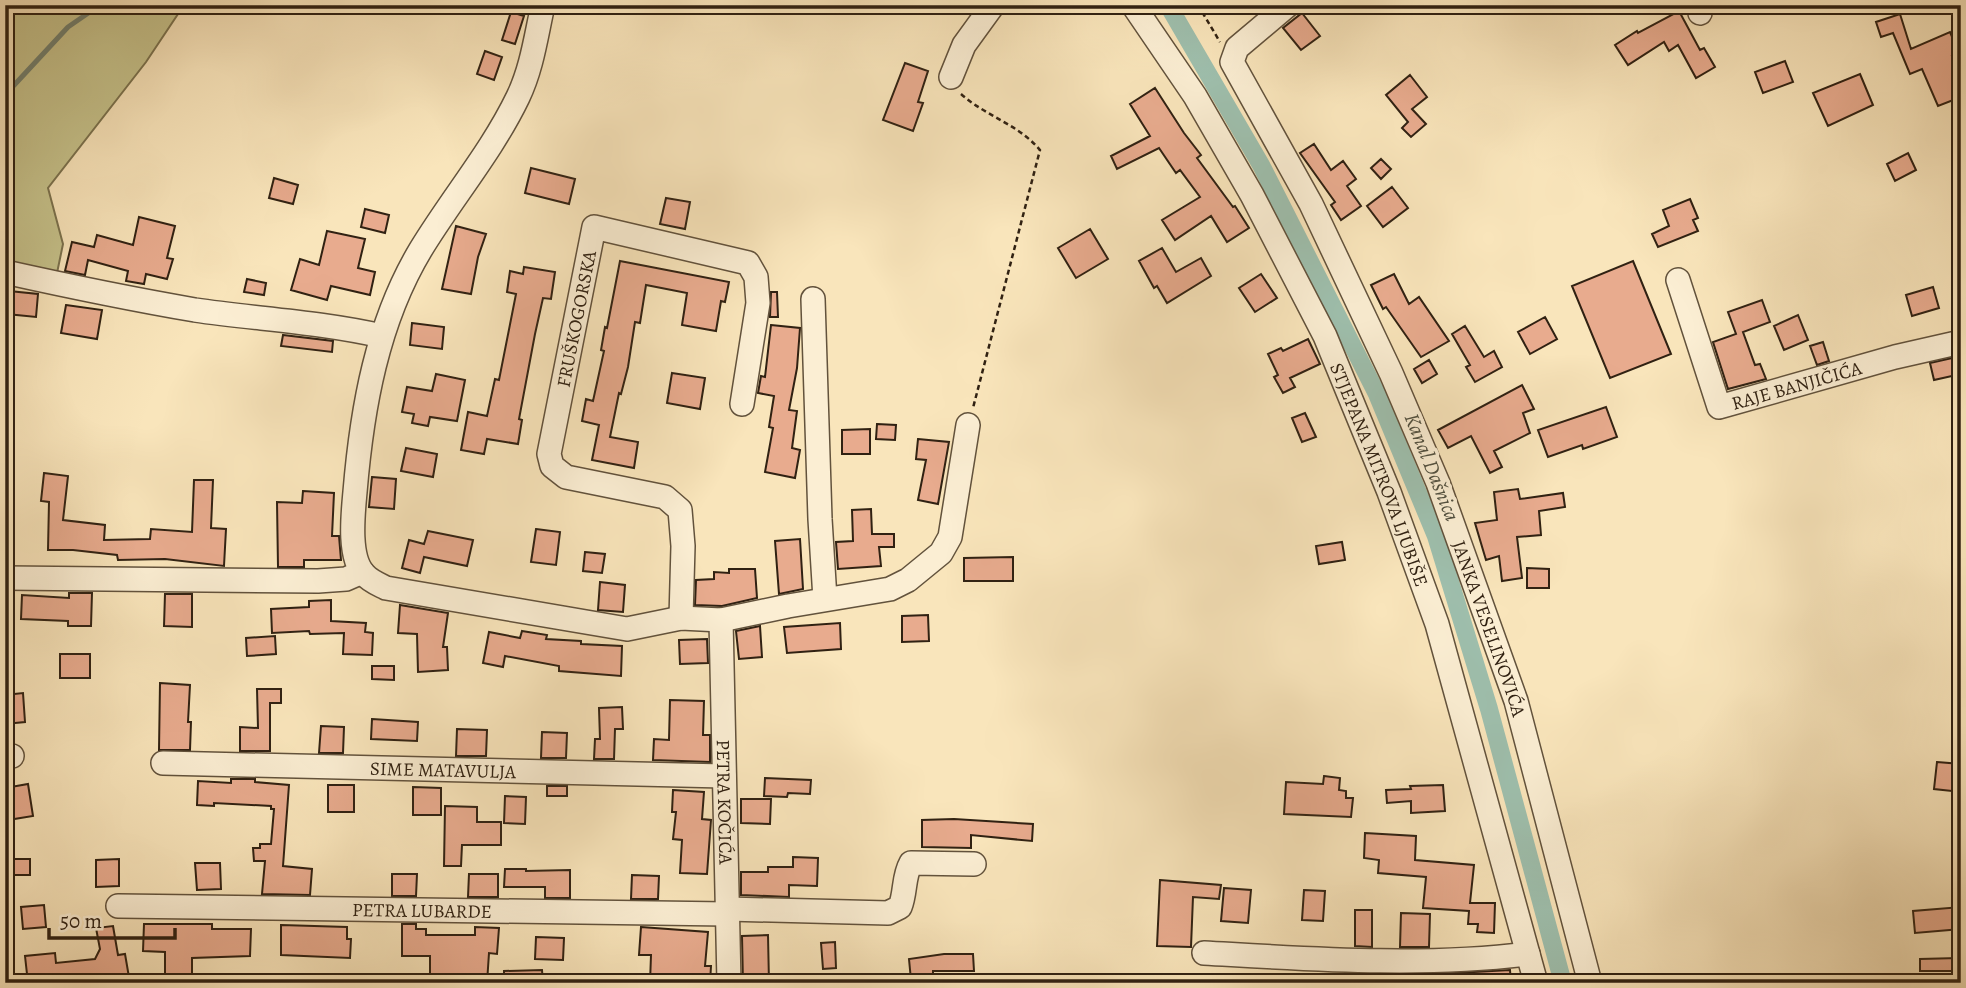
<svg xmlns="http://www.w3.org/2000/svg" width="1966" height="988" viewBox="0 0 1966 988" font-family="Alegreya,serif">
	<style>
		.green { fill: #c6c28b; stroke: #7b724e; stroke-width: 2 }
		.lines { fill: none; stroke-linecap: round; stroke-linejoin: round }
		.stream { stroke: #72806f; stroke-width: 5 }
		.canal { stroke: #9ebfad; stroke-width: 18 }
		.building { fill: #e8ab8e; stroke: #302112; stroke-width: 2 }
		.minor-casing { stroke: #62523c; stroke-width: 26 }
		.path { stroke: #302112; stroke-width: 2.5; stroke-dasharray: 5 3.5; stroke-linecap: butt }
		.minor { stroke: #fbeed3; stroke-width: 23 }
		.labels { text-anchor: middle; stroke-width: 7; stroke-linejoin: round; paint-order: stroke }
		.street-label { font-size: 19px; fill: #302112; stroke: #fbeed3 }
		.water-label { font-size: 21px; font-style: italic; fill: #515040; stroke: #fbeed3 }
	</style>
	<rect width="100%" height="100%" fill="#f9e5bb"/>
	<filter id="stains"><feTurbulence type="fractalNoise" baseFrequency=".00286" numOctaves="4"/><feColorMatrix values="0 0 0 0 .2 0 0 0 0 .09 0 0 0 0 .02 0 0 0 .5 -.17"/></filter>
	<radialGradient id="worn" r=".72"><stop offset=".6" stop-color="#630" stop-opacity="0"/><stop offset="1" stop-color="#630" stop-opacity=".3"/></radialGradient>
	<path class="green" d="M5,5H184L146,62L48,188L63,244L57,273L5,262Z"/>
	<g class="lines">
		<path class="stream" d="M5,95L68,27L100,5"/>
		<path class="canal" d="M1168,5L1261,165L1377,394L1436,536L1489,709L1563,983"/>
	</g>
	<path class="building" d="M1679,11L1700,50L1704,48L1715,67L1696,78L1678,45L1669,51L1664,42L1628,65L1615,45L1637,31L1638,33Z
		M511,12L524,16L515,44L502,40Z
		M1302,13L1320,36L1301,50L1283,28Z
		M1900,14L1911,49L1950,32L1959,53L1952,56L1961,77V97L1938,106L1922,69L1910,74L1893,33L1881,37L1876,22Z
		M485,51L502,57L494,80L477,74Z
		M1785,61L1793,82L1763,93L1755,72Z
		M905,63L928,71L918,102L923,103L913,131L883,120Z
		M1860,74L1873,105L1828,126L1813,93Z
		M1410,75L1427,97L1412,109L1426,124L1411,137L1402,128L1408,122L1386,95Z
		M1155,88L1184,133L1201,155L1197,158L1233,207L1235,206L1249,228L1227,242L1211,216L1175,240L1162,220L1200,197L1180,170L1176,173L1159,148L1117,169L1111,156L1150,136L1130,104Z
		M1314,144L1331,170L1343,161L1356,179L1347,186L1361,206L1341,220L1331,205L1335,202L1300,153Z
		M1908,153L1916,170L1895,181L1887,164Z
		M1381,159L1391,169L1381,179L1371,168Z
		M531,168L575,179L569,204L525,193Z
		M274,178L298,185L293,204L269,198Z
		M1392,187L1408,208L1383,227L1367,206Z
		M666,198L690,202L685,229L660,224Z
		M1690,199L1698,218L1693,220L1698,231L1658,247L1652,234L1669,226L1663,210Z
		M365,209L389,215L385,233L361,227Z
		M139,217L175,226L167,258L173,259L167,279L146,274L144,284L126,281L128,271L88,260L85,275L65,271L72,242L94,247L97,235L133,245Z
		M456,226L486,234L478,257L471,294L442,289Z
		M1090,229L1108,259L1076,278L1058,248Z
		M327,231L365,239L358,268L375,272L370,295L331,286L327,300L291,290L300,259L319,265Z
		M1162,248L1176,272L1201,258L1211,276L1167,303L1157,286L1154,288L1139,261Z
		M620,261L729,282L725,302L721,301L716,331L682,325L687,293L646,285L640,323L635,322L628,367L621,394L619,393L610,437L638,442L634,468L592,460L599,425L582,421L586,399L593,401L604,351L601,350L605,327L607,328Z
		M1633,261L1671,354L1610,378L1572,286Z
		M524,267L555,272L551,299L543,298L535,334L519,419L522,420L518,444L487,439L484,454L461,450L468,412L487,416L495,379L499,380L516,294L507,292L510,271L523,274Z
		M1261,274L1277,298L1255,312L1239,288Z
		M1394,274L1409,304L1419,297L1449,341L1421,357L1386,307L1383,309L1371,285Z
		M247,279L266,283L264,295L244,292Z
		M1933,287L1939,308L1912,316L1906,295Z
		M9,291L38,294L36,317L7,314Z
		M771,292H777L778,317H770Z
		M1762,300L1770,322L1743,332L1755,365L1760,364L1766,379L1728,389L1713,342L1736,334L1728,312Z
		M66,305L102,310L97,339L61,333Z
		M1798,315L1808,340L1784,350L1774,326Z
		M1545,317L1557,339L1530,354L1518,332Z
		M412,323L444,327L442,349L410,345Z
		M771,325L800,328L797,368L789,410L797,411L792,448L800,450L795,478L765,472L773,428L769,427L774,396L758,393L761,376L765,377Z
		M1465,326L1484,357L1494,351L1502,367L1475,382L1466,367L1470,365L1452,334Z
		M283,335L333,341L332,352L281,346Z
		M1308,339L1320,364L1290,378L1295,387L1283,393L1274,377L1278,375L1268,354L1281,348L1283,351Z
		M1823,342L1829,361L1817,365L1810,346Z
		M1961,356V374L1934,380L1930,363Z
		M1429,360L1437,374L1422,383L1414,369Z
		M672,373L705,378L700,409L667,403Z
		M436,374L465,380L457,421L430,417L428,426L412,423L414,414L402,412L407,387L432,391Z
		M1522,385L1534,409L1523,413L1530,433L1494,451L1502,467L1490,473L1471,436L1448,448L1438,430Z
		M1606,407L1617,437L1583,449L1582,445L1548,457L1538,430Z
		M1305,413L1316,437L1302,442L1292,418Z
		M877,424L896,425L895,440L876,439Z
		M870,429V454H842V430Z
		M918,439L949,442L938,504L918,500L926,460L916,459Z
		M406,448L437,454L433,477L401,471Z
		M44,473L68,476L63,520L105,525L104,540L150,539L151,529L192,532L194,480H213L211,528L226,529L224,566L165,559L118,560L117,555L73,550H48L49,502L41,501Z
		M372,477L396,479L394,509L369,507Z
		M1518,489L1520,499L1563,493L1565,507L1539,511L1541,535L1517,537L1522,578L1502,581L1499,556L1486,560L1475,523L1497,520L1494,492Z
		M303,491L334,493L332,536H339L341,560H304V567H278L277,502L302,503Z
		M871,509L872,534H894V547H879L881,566L838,569L836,542L853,541L852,510Z
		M536,529L560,532L556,565L531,562Z
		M428,531L473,540L467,566L424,557L420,573L402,568L409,540L424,544Z
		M800,539L803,589L779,594L775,541Z
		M1342,542L1345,560L1319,564L1316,546Z
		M585,552L605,554L602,573L583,571Z
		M1013,557V581H964V558Z
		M1527,568L1549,569V588H1527Z
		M729,569H755L757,598L722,606L695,605L696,580L714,579V572L729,573Z
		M600,582L625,585L623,612L598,610Z
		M69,593H92L91,626H68V621L21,619L22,595L69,598Z
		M165,594H192V627L164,626Z
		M331,600V621L366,623L365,632L373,633L372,655L343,654L344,633L310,634L309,631L272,633L271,609L309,607V601Z
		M400,605L448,613L443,647H447L448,670L418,672L417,634L398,633Z
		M928,615L929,641L902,642V616Z
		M840,623L841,649L787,653L784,627Z
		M760,626L762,657L739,659L736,631Z
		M522,631L547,635L546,639L581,641V644L622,646L621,676L559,671V666L505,656L503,667L483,663L489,632L520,638Z
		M275,636L276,654L247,656L246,638Z
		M707,639L708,663L680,664L679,640Z
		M60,654H90V678H60Z
		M372,666H394V680L372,679Z
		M160,683L190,685L188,722H191L190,750H159Z
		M257,689H281V703H270V751H240V727L258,728Z
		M23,693L25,722L5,724V695Z
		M670,700L704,701L703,735H710V762L653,760L654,739L669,740Z
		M622,707L623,729H615L614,759H594L595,739H600L599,708Z
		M372,719L418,722L417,741L371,739Z
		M321,726L344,727L343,753H319Z
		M457,729L487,730L486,756H456Z
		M542,732L567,733L566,758H541Z
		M1937,762L1961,764V792L1934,789Z
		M1324,776L1340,778L1339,790L1346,791V798H1353L1351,817L1284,814L1286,782L1323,784Z
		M765,778L811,780L810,794L788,793L787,797L764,796Z
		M231,779H255V782L289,785L283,866L312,869L310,895L262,894L265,861H254L253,848H260V844H271L274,809H271V806L214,803V806L197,805L198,781L231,783Z
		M28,784L33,816L8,820L5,788Z
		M328,785H354V812H328Z
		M1443,785L1445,811L1411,813V801L1387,803L1386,790L1411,789L1410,786Z
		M547,786H567V796H547Z
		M413,787L441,788V815H413Z
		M673,790L704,792L702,819L711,820L707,874L680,873L682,840L673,839L676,812H672Z
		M505,796L526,797L525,824L504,823Z
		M741,799H771L770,824L741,823Z
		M445,806L477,807V822H501V845H462L461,866H444Z
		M954,819L1033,824L1032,841L971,835V848L922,847V820Z
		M1365,833L1416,836L1415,860L1474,865L1470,903H1495L1494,933L1477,932L1478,924H1468L1469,911L1423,908L1426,877L1378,873L1379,860L1364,858Z
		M793,857L818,858L817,886L789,885V897L741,895V872H768V867H793Z
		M6,859H30V875H6Z
		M119,859V886L96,887V860Z
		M195,863H220L221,889L197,890Z
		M505,869H526V871L570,870V898H545V887H504Z
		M392,874H417L416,896H392Z
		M469,874H498V897H468Z
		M632,875L659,876L658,899H631Z
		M1160,880L1221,885L1219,899L1193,897L1191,947L1157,946Z
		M1224,888L1251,890L1248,923L1221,921Z
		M1304,890L1325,891L1323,921L1302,920Z
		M44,905L46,927L23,929L21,907Z
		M1961,907V929L1915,933L1913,911Z
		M1355,910H1372V947L1355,946Z
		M1401,913L1430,914L1429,947H1400Z
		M144,924H212V929H251L250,956L192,958V983H165V952L143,951Z
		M402,924H416V929H426V935H475V927L499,928L497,954L489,953L487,983L430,982V956H402Z
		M281,925L347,927V939H351L350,958L281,955Z
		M113,926L118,955L125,954L130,983H28L25,956L55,953L56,963L95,959L100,949L96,928Z
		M641,927L708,932L705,966H711L710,983H650L651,955H639Z
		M768,935L769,983H743L742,936Z
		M536,937L564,938L563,960L535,959Z
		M835,942L836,968L823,969L821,943Z
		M944,954H973L974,971H933V979L911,980L909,959Z
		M1958,958V971H1920V959Z
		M542,970L543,983H504V971Z
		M1510,970L1511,983H1438V974Z"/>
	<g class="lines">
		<defs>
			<g id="minor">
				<path d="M543,5C536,36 532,68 518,97C492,151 452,198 421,249C377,322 362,408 355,492C353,514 348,557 364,574C370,581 378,584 386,588L627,629L681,618L721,620L788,606L890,589L908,580L941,553L950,537L968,425"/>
				<path id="s1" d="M1133,5L1195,96L1252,195L1325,336L1389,492L1437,624L1536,983"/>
				<path id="s2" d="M1288,5L1237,48L1232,62L1311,204L1391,373L1438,483L1516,701L1590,983"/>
				<path d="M1699,5L1700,13"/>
				<path d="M951,77L964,45L993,5"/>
				<path d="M5,272C68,286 131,299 195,310C257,319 321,322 382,336"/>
				<path id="s3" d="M1678,280L1719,407L1895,357L1961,342"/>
				<path d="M813,299L820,519L825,599"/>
				<path d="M5,578L318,581L346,579L362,572"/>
				<path id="s4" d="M681,618L683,546L680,510L665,497L566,477L552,466L549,454L594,227L748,263L756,277L758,303L742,404"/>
				<path id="s5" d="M721,620L729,983"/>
				<path d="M5,757L12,756"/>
				<path id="s6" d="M163,763L724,776"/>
				<path id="s7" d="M118,906L727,914"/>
				<path d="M727,909L888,913L900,907C906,892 903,877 911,863L974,864"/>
				<path d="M1204,953C1312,959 1421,967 1528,954"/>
			</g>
		</defs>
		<use href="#minor" class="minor-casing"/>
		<path class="path" d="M1198,5L1220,42
			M961,94C987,117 1018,124 1040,150L973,408"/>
		<use href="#minor" class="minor"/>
	</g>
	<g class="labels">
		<g class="street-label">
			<text dy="7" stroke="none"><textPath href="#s4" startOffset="397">FRUŠKOGORSKA</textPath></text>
			<text dy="7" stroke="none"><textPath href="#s3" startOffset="214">RAJE BANJIČIĆA</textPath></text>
			<text dy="7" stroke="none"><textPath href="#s1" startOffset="532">STJEPANA MITROVA LJUBIŠE</textPath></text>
			<text dy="7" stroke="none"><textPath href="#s2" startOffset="705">JANKA VESELINOVIĆA</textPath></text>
			<text dy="7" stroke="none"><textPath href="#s6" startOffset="280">SIME MATAVULJA</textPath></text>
			<text dy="7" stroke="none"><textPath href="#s5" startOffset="182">PETRA KOČIĆA</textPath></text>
			<text dy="7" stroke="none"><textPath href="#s7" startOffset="304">PETRA LUBARDE</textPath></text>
		</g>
		<g class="water-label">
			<text transform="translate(1432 467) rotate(68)" y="7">Kanal Dašnica</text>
		</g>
	</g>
	<rect width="1966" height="988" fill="none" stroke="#f9e5bb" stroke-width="28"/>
	<rect x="7" y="7" width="1952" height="974" fill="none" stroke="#302112" stroke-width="3.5"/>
	<rect x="14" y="14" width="1938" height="960" fill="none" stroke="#302112" stroke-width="2"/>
	<path d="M49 928v10h126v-10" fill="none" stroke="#302112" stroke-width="3.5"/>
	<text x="60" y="928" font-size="21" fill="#302112" stroke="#fbeed3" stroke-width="5" paint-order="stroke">50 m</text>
	<rect width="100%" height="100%" filter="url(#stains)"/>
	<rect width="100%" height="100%" fill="url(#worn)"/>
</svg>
